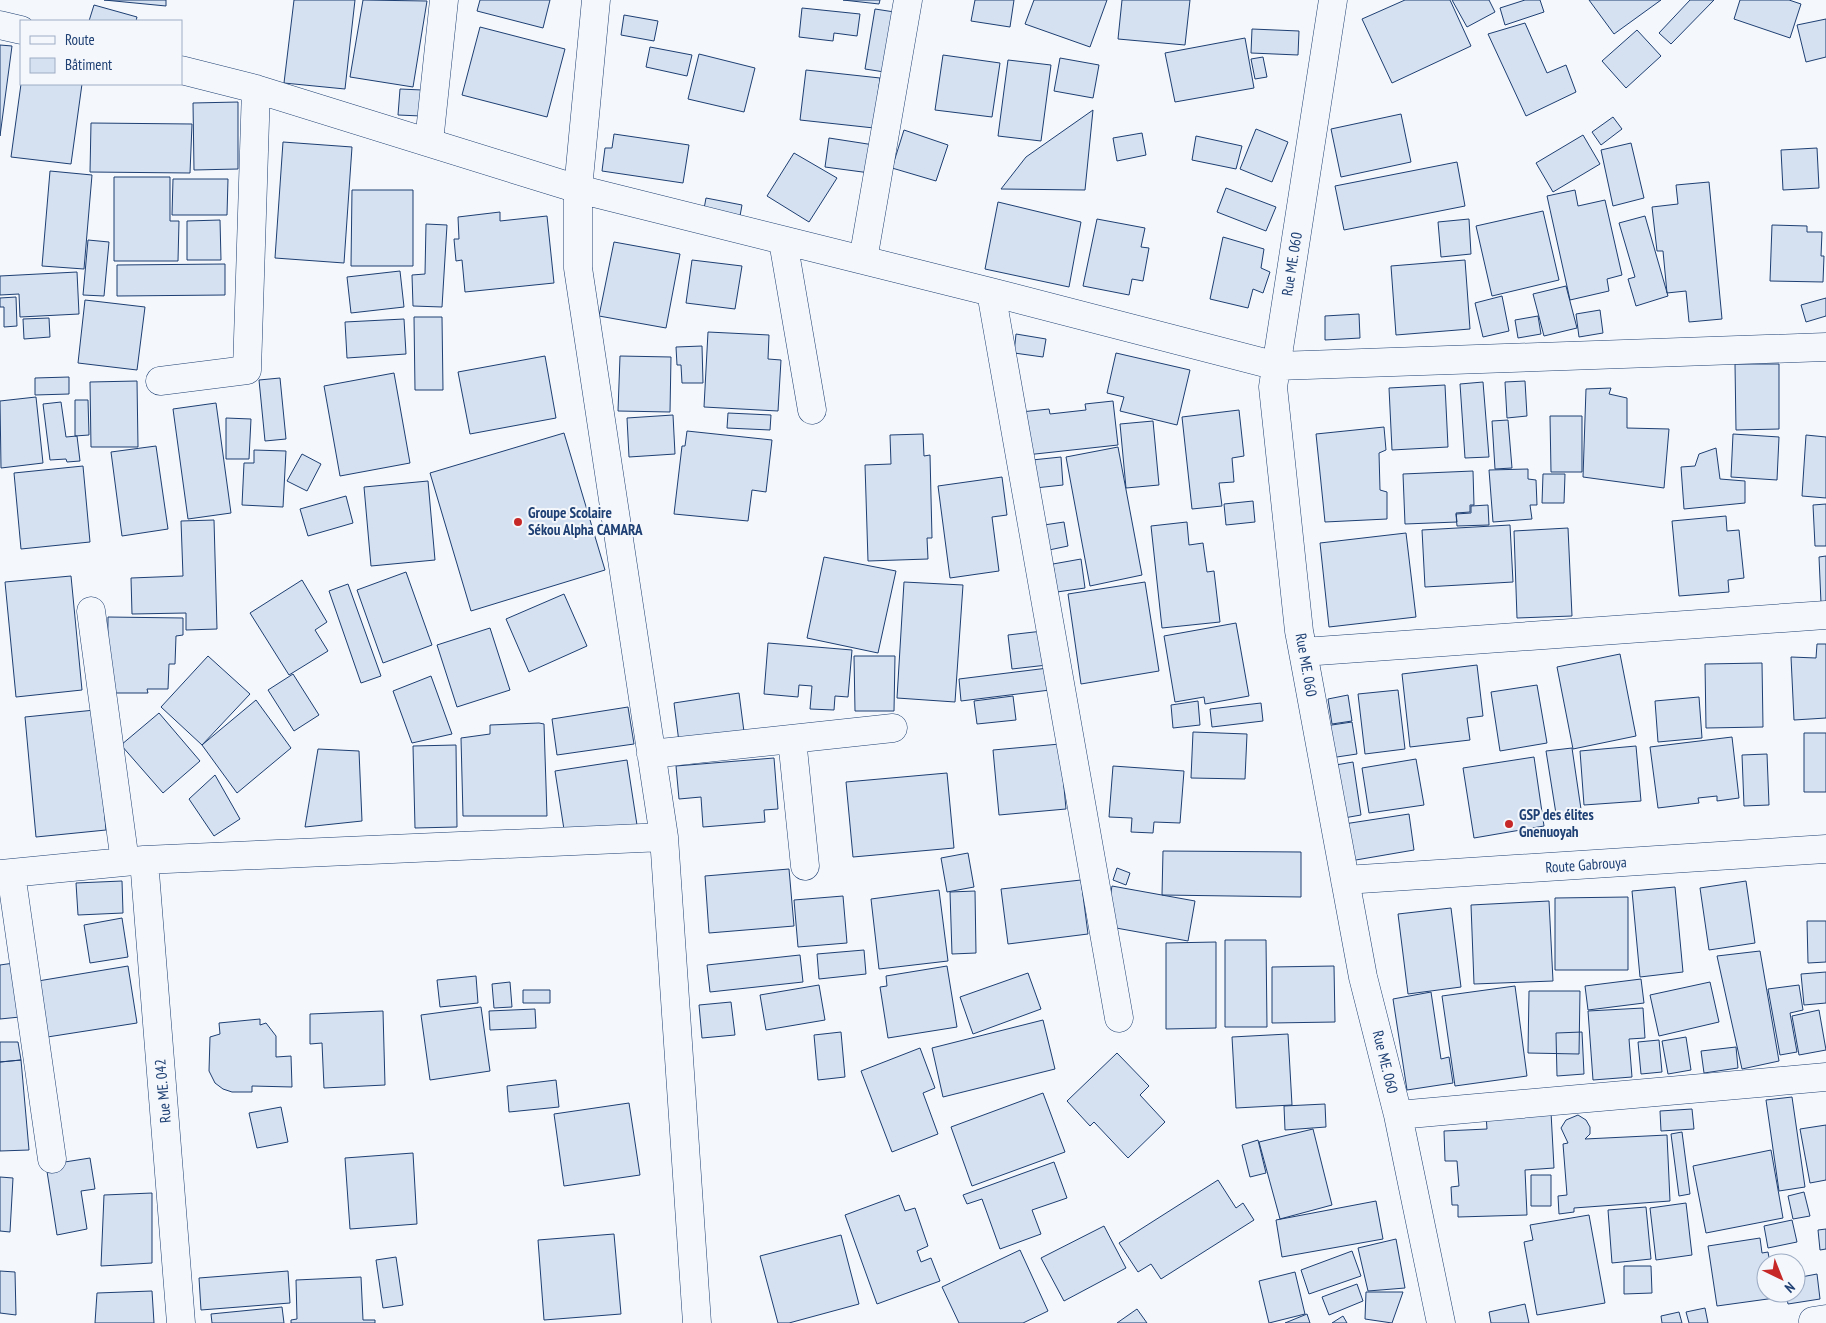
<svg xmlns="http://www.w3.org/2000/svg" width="1826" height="1323" viewBox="0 0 1826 1323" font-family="'PT Sans Narrow',sans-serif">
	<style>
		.building { fill: #d5e0f0; stroke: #1d3f73 }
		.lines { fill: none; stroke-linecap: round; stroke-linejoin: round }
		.minor-casing { stroke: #1d3f73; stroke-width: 29 }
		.minor { stroke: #f4f7fb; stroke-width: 28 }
		.poi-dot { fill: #c62828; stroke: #f4f7fb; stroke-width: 2 }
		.labels { text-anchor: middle; stroke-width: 4; stroke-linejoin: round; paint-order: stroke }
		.street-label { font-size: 15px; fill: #1d3f73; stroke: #f4f7fb }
		.poi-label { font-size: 15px; font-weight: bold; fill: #1d3f73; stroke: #f4f7fb; text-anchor: start }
	</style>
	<rect width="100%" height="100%" fill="#f4f7fb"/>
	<path class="building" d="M104,0H166V6Z
		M294,0H355L345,89L284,83Z
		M363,0L427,1L413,87L350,77Z
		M480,0H550L543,28L477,11Z
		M843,0H880L879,4Z
		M975,0H1014L1010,27L971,21Z
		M1034,0H1107L1090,47L1025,24Z
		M1122,0H1190L1185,45L1118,39Z
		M1405,0H1450L1471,46L1392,83L1362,19Z
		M1452,0H1489L1495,12L1467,27Z
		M1525,0H1540L1544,12L1505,25L1500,8Z
		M1589,0H1661L1614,34Z
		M1690,0H1714L1671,44L1659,33Z
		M1740,0H1789L1801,4L1790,38L1734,19Z
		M94,5L137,17L136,21H89Z
		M802,8L860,14L857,36L834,33L833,41L799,37Z
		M875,9L901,13L891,73L865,69Z
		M624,15L658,21L654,41L621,35Z
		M1826,19V57L1806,62L1797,25Z
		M1525,23L1547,73L1566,65L1576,92L1526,116L1488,34Z
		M480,27L565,49L547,117L462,95Z
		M1252,29L1299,31L1298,55L1251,53Z
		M1637,30L1661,56L1626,88L1602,61Z
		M1245,38L1254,88L1175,102L1165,53Z
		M0,45L12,46L0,136Z
		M650,47L692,55L687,76L646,67Z
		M699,54L755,68L744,112L688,99Z
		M943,55L1000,63L992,117L935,110Z
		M1263,57L1267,77L1255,79L1251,59Z
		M1060,58L1099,65L1093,98L1054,91Z
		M1008,60L1051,65L1041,141L998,136Z
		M806,70L880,78L874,128L800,120Z
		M21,84H82L71,164L11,157Z
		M400,89L422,90L421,116L398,115Z
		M238,102V169L194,170L193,103Z
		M1093,110L1085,190L1001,189L1026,157Z
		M1401,114L1411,162L1341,177L1331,129Z
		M1613,117L1622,129L1601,145L1592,132Z
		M91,123L192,124L190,173L90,172Z
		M1256,129L1288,142L1272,182L1240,169Z
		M904,130L948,145L936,181L892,168Z
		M1142,133L1146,155L1117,161L1113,138Z
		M614,134L689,145L683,183L602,171L605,148H612Z
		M1583,135L1600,164L1553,192L1536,163Z
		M1196,136L1242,146L1236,169L1192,160Z
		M829,138L874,145L870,173L825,167Z
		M283,142L352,147L344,263L275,258Z
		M1631,143L1644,198L1613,206L1601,150Z
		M1817,148L1819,188L1783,190L1781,150Z
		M794,153L837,178L809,222L767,196Z
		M1457,162L1465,206L1344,230L1335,186Z
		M50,171L92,175L84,269L42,266Z
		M114,177H170V221H179L178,261H114Z
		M173,179H228L227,215H172Z
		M1709,182L1722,319L1689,322L1686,291L1667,293L1663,251H1657L1652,207L1678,204L1676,185Z
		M1226,188L1276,207L1266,231L1217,212Z
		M352,190H413V266H351Z
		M1575,190L1578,206L1605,200L1622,275L1607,279L1609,291L1570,300L1547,196Z
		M706,198L742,205L740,216L704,209Z
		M998,202L1081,222L1069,287L985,269Z
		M1543,211L1559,280L1492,296L1476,226Z
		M500,212V221L547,216L554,283L465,292L462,260L456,261L454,239H459L458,217Z
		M1645,216L1668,296L1636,306L1628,279L1635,277L1619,223Z
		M1097,219L1145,228L1141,247L1149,248L1143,281L1132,279L1129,295L1083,286Z
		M1469,219L1471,254L1441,257L1438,222Z
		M220,220L221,260H187V221Z
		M426,224L447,225L442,307L413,306L412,275L425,274Z
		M1772,225L1807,226V232H1822L1821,256H1824L1823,282L1770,281Z
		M1223,237L1264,249L1261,268L1270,272L1263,293L1253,289L1248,308L1210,299Z
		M88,240L109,242L104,296L83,295Z
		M614,242L680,254L666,328L599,316Z
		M692,260L742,266L735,309L686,303Z
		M1465,260L1470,329L1396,335L1391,266Z
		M225,264V295L117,296V265Z
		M400,271L404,307L351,313L347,277Z
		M77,272L79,314L20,317L19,294L0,295V276Z
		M1566,286L1577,328L1544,336L1533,294Z
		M1502,296L1509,331L1483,337L1475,303Z
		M16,297L17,326L4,327V307H0V298Z
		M1826,298V316L1806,322L1801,305Z
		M85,300L145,307L137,370L78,363Z
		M1600,310L1603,333L1579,337L1576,314Z
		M1359,314L1360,338L1325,340V316Z
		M1538,316L1541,334L1518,338L1515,320Z
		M414,317H442L443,390H415Z
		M49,318L50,337L24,339L23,319Z
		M404,319L406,354L347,358L345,322Z
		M708,332L769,335L768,359L781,360L778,411L704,407Z
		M1016,334L1046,339L1043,357L1014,353Z
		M702,346L703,383H682L681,365H677L676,347Z
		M1116,353L1190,370L1177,425L1120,411L1124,397L1107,393Z
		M545,356L556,418L470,434L458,372Z
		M620,356L671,357L670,412L618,411Z
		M1735,364H1779V429L1736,430Z
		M394,373L410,463L340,476L324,386Z
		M69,377V394L35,395V378Z
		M280,378L286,439L265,441L259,380Z
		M137,381L138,447H91L90,382Z
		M1525,381L1527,416L1507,418L1505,382Z
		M1483,382L1489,457L1465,458L1460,384Z
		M1445,385L1448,447L1392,450L1389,388Z
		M1611,388L1609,394L1627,398V428L1669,429L1664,488L1583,477L1586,389Z
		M36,397L43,463L1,468L0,401Z
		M75,400H88L89,435L75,436Z
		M1113,401L1118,445L1026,455L1021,412L1049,409L1050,414L1086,410L1085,404Z
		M61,402L66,437L77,436L80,461L67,462L66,459L50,460L43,404Z
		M216,403L231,513L188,519L173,409Z
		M1239,410L1244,456L1232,458L1234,482L1219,483L1222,506L1192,509L1182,417Z
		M728,413L771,415L770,430L727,428Z
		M673,415L675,454L629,457L627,418Z
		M1550,416H1582V472H1551Z
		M226,418L251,419L249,459H226Z
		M1508,420L1512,468L1495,469L1492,421Z
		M1153,421L1159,485L1126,488L1120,424Z
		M1384,427L1386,450L1379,453L1380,490L1387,492V519L1325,522L1316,434Z
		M687,431L772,440L766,492L752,490L748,521L674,514L682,446H685Z
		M564,433L605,570L471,611L430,473Z
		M923,434L924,456L930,455L932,538H927L928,559L868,561L865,465L891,464L890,435Z
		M1733,434L1779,437L1777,480L1731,477Z
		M1806,435L1826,437V498L1802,496Z
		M156,446L168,529L122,536L111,452Z
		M1118,447L1142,575L1090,586L1066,457Z
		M1716,448L1720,479L1745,481V503L1684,509L1681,467L1695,466L1699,454Z
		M254,450L286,451L283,507L242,505L244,463H254Z
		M302,454L321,464L307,491L287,481Z
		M1061,457L1063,485L1035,488L1032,460Z
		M83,466L90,542L21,549L14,473Z
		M1528,469V479L1536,480L1537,505H1530L1532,519L1493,522L1489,470Z
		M1473,471L1474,505H1470V512L1456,513L1457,522L1405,524L1403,474Z
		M1543,474H1565L1564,503H1542Z
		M1002,477L1007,515L992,517L999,571L950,578L938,486Z
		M428,481L435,560L371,566L364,487Z
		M346,496L353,523L308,536L300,509Z
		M1253,501L1255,522L1226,525L1224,504Z
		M1826,504V546H1815L1813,505Z
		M1488,505L1489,525L1457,526L1456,514L1471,513V506Z
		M1726,516L1727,531L1739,530L1744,578L1728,580L1729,592L1679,596L1672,521Z
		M214,520L217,629L186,630V613L132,614L131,578L183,576L181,521Z
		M1064,522L1068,546L1049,550L1044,525Z
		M1187,522L1189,545L1203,543L1207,572L1214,571L1220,622L1162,628L1151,526Z
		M1510,525L1513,582L1425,587L1422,530Z
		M1568,528L1572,616L1517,618L1514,531Z
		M1406,533L1416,617L1329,627L1320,543Z
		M1826,556V602L1821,603L1819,557Z
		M824,557L896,571L878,653L807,638Z
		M1081,559L1085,588L1057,592L1053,564Z
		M406,572L432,645L383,663L357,590Z
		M71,576L82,690L16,697L5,582Z
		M302,580L327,622L315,630L328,651L289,675L250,613Z
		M904,582L963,585L955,702L897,698Z
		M1145,582L1159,671L1081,684L1068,594Z
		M348,584L381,676L361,683L329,591Z
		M564,594L587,646L529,672L506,619Z
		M108,617L183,618V635L176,636L175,664H169L168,689H147L148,693H107Z
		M1236,623L1249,696L1205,704L1204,697L1175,702L1164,636Z
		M490,628L510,690L457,707L437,645Z
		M1043,631L1047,665L1012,669L1008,635Z
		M768,643L852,650L848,697L835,696L834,710L810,709L812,686L799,685L798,697L764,694Z
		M1817,644H1826V718L1794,720L1791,657L1816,658Z
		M1620,654L1636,736L1573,749L1557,667Z
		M208,656L250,694L202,745L161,707Z
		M854,656H895L894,711H855Z
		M1762,663L1763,727L1706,728L1705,664Z
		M1477,665L1483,716L1467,718L1470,740L1410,747L1402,674Z
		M1048,668L1050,690L961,701L959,679Z
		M293,674L319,715L294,731L268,690Z
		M431,676L452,734L412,743L393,691Z
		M1537,685L1547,743L1500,751L1491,692Z
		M1398,690L1405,749L1365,754L1358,694Z
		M739,693L744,732L679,742L674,703Z
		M1348,695L1352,721L1332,724L1328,699Z
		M1013,696L1016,720L977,724L974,701Z
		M1699,697L1702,738L1658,742L1655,701Z
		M256,700L291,748L237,793L202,745Z
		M1198,701L1200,725L1173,728L1171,705Z
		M1261,703L1263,721L1212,727L1210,709Z
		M628,707L634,744L557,755L552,719Z
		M95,710L106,830L36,837L25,717Z
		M159,713L200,761L163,793L121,745Z
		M1352,722L1357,754L1330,758L1325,726Z
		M539,723L544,724L547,816H463L461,738L490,734V725Z
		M1193,732L1247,734L1245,779L1191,778Z
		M1804,733H1826V792H1804Z
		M1732,737L1739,798L1717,801V796L1698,798L1699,803L1658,808L1650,747Z
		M1060,744L1066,809L999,815L993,750Z
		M456,745L457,827L415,828L413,746Z
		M1636,746L1641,801L1584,805L1580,751Z
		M1572,748L1582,816L1557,820L1546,751Z
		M318,749L359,751L362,821L305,827Z
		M1767,754L1769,805L1744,806L1742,755Z
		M1534,757L1544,826L1474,838L1463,768Z
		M774,758L778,809L764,810L765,822L703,827L701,797L679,799L676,766Z
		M1416,759L1424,805L1369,813L1362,768Z
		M627,760L637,825L565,836L555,771Z
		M1353,762L1361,815L1338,819L1330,766Z
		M1113,766L1184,771L1180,823L1154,822L1153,833L1131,832L1132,818L1109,817Z
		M947,773L954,848L853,857L846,782Z
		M215,775L240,819L214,836L189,799Z
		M1409,814L1414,850L1350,861L1344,824Z
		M1163,851L1301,852V897L1162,895Z
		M968,853L974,887L947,892L941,858Z
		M1117,868L1130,873L1126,885L1113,880Z
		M789,869L794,926L709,933L705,876Z
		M1081,880L1088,934L1008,944L1001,889Z
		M122,881L123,913L78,915L76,883Z
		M1746,881L1755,943L1709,950L1700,888Z
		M1112,886L1195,901L1188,941L1105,926Z
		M1675,887L1683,972L1640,977L1632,891Z
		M939,890L948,961L879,969L871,899Z
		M975,891L976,953L952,954L950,892Z
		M843,896L847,943L798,947L794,900Z
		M1628,897V970H1555V898Z
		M1549,901L1553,981L1474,984L1471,905Z
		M1451,908L1461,987L1408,994L1398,914Z
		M122,918L128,957L90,963L84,925Z
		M1807,921H1826V962L1808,963Z
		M1225,940H1266L1267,1027H1225Z
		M1216,942V1028L1166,1029V943Z
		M864,950L866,974L819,979L817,954Z
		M1760,951L1779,1061L1742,1069L1717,956Z
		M800,955L803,982L710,992L707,965Z
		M14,963L20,1017L0,1019V965Z
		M128,966L137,1023L41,1038L32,982Z
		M947,966L957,1027L888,1038L880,987L887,986L886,976Z
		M1334,966L1335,1022L1272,1023V967Z
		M1826,972V1003L1804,1005L1801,974Z
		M1028,973L1041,1009L973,1034L960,997Z
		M476,976L478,1003L440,1007L437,980Z
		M1641,979L1644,1003L1588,1010L1585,986Z
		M510,982L512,1007L494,1008L492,984Z
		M1710,982L1719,1022L1659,1036L1650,995Z
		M819,985L825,1020L766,1030L760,995Z
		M1799,985L1803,1010L1790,1013L1797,1052L1780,1055L1768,989Z
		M1515,986L1527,1076L1455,1086L1442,996Z
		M523,990H550V1003H523Z
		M1529,991H1580L1579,1054L1528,1053Z
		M1431,992L1441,1059L1449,1057L1453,1083L1407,1090L1393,999Z
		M731,1002L735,1035L702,1038L699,1005Z
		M481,1007L490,1071L430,1080L421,1015Z
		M1643,1008L1645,1038L1629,1039L1632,1077L1593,1080L1588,1011Z
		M535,1009L536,1028L490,1030L489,1011Z
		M1819,1010L1826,1050L1799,1055L1792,1016Z
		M383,1011L385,1085L324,1088L322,1043L310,1044V1014Z
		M260,1019V1025L266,1023L276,1036V1057L291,1056L292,1087L252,1086V1092H232L223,1089L215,1083L209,1071L210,1037L220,1034L219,1023Z
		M1043,1020L1055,1069L943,1097L932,1048Z
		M841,1032L845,1077L818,1080L814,1035Z
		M1582,1032L1584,1074L1557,1076L1556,1033Z
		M1288,1034L1292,1105L1236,1108L1232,1037Z
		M1686,1037L1691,1070L1668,1074L1662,1041Z
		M1659,1040L1662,1072L1641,1074L1638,1042Z
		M0,1042H18L21,1060L0,1062Z
		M1736,1047L1738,1068L1704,1073L1701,1051Z
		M920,1048L935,1088L923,1093L938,1134L892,1152L861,1071Z
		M1117,1053L1149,1086L1140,1095L1165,1122L1128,1158L1094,1122L1090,1126L1067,1101Z
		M21,1060L29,1150L0,1151V1062Z
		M556,1080L559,1107L509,1112L507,1086Z
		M1043,1093L1065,1152L972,1186L951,1127Z
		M1792,1097L1805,1187L1779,1191L1766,1100Z
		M629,1103L640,1175L564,1186L554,1114Z
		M1325,1104L1326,1127L1285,1130L1284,1106Z
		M281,1107L288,1142L257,1148L249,1113Z
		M1692,1109L1694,1129L1661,1131L1660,1111Z
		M1551,1112L1554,1168L1525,1170L1527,1215L1458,1217V1205H1452L1451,1187L1459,1186L1457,1161H1445L1444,1131L1487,1129L1486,1115Z
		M1578,1115L1586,1120L1590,1127V1134L1585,1139L1667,1135L1670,1201L1574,1208V1212L1559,1214L1558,1196L1567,1195L1563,1144L1568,1143L1561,1128L1566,1120Z
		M1826,1125V1180L1810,1183L1800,1129Z
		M1313,1129L1332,1205L1280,1219L1259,1142Z
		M1682,1132L1690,1194L1679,1196L1671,1134Z
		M1258,1140L1266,1173L1250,1177L1242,1145Z
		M1771,1150L1783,1218L1706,1233L1693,1166Z
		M413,1153L417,1224L350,1229L345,1158Z
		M90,1158L95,1189L81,1191L87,1229L57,1235L46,1165Z
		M1054,1162L1067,1198L1032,1210L1041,1234L1000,1249L982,1199L967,1204L963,1195Z
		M1531,1175H1551V1206H1531Z
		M0,1177L13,1178L10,1232L0,1231Z
		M1218,1180L1236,1208L1243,1203L1254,1220L1161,1279L1151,1264L1138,1272L1119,1243Z
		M1804,1192L1810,1216L1793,1219L1788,1196Z
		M152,1193V1263L101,1266L104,1195Z
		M899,1195L905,1211L915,1208L928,1246L917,1251L921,1262L931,1258L940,1281L877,1304L845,1215Z
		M1376,1201L1383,1239L1282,1257L1276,1220Z
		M1686,1203L1692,1255L1656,1260L1650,1208Z
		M1646,1207L1651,1259L1612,1263L1608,1210Z
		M1589,1215L1605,1303L1537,1315L1524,1242L1533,1240L1530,1225Z
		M1792,1220L1797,1242L1768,1248L1764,1226Z
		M1104,1226L1126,1268L1064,1301L1041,1258Z
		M1826,1229V1249L1820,1250L1818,1230Z
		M614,1234L621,1314L544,1320L538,1240Z
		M841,1235L859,1304L789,1323H778L760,1256Z
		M1760,1238L1762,1253L1768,1252L1770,1263H1766V1293H1774L1775,1298L1717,1306L1708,1246Z
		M1396,1239L1405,1288L1368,1291L1358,1248Z
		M1020,1250L1048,1311L1023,1323H959L942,1287Z
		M1352,1251L1361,1276L1309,1294L1301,1270Z
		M396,1257L403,1305L383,1308L376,1260Z
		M1624,1266H1651L1652,1293L1624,1294Z
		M0,1271L15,1272L16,1315L0,1313Z
		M288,1271L290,1303L201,1310L199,1278Z
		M1295,1272L1305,1314L1269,1323L1259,1281Z
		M1817,1274L1820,1299L1788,1304L1786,1293H1796V1278Z
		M361,1277L363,1320H375V1323H291V1320L297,1319L296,1280Z
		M1357,1284L1363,1301L1329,1315L1322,1297Z
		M152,1291L154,1323H95L97,1293Z
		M1366,1292H1403L1392,1323L1365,1319Z
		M1525,1304L1529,1323H1491L1489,1312Z
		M282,1307L284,1323H212L211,1314Z
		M1705,1308L1708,1323H1689L1686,1312Z
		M1137,1309L1147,1323H1117Z
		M1679,1312L1682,1323H1662L1661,1316Z
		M1307,1314L1310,1323H1285Z
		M1343,1316L1347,1323H1332Z"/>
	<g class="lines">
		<defs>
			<path id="minor" d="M596,0L578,189V268L664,837L697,1323
				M1333,0L1273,387L1299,631L1303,652L1363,977L1398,1115L1441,1323
				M0,25L21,30
				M181,70L256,89L578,189L991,292L1277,366L1826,347
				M429,142L444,0
				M783,241L812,410
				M863,260L908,0
				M991,292L1119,1018
				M160,381L247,370L256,89
				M91,611L125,862
				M1303,652L1826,615
				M792,739L805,866
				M651,754L893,728
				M144,860L181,1323
				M11,873L52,1159
				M0,874L144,860L664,837
				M1345,880L1826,849
				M1398,1115L1826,1077
				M1814,1323L1813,1321L1826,1319"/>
		</defs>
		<use href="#minor" class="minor-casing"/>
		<use href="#minor" class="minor"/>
	</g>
	<g class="poi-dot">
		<circle cx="518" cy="522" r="5"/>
		<circle cx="1509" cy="824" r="5"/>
	</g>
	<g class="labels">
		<g class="street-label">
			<text transform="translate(1292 264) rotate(-81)" y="5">Rue ME. 060</text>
			<text transform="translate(1306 665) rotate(80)" y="5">Rue ME. 060</text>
			<text transform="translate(1586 865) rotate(-4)" y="5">Route Gabrouya</text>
			<text transform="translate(1385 1062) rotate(76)" y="5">Rue ME. 060</text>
			<text transform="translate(163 1091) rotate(-95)" y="5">Rue ME. 042</text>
		</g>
		<g class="poi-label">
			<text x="528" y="518">Groupe Scolaire<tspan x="528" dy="17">Sékou Alpha CAMARA</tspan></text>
			<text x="1519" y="820">GSP des élites<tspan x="1519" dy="17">Gnenuoyah</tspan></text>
		</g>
	</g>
	<rect x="20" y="20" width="162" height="65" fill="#f4f7fb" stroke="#9eadc5"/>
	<rect x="30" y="36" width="25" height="8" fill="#f4f7fb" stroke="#9eadc5"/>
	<text x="65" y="45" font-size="15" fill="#1d3f73">Route</text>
	<rect x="30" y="58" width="25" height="15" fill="#d5e0f0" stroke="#9eadc5"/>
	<text x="65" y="70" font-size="15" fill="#1d3f73">Bâtiment</text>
	<g transform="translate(1781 1278) rotate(137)"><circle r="24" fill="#f4f7fb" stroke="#9eadc5"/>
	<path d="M0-4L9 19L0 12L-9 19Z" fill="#c62828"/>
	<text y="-8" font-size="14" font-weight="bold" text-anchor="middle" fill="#1d3f73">N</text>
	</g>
</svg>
